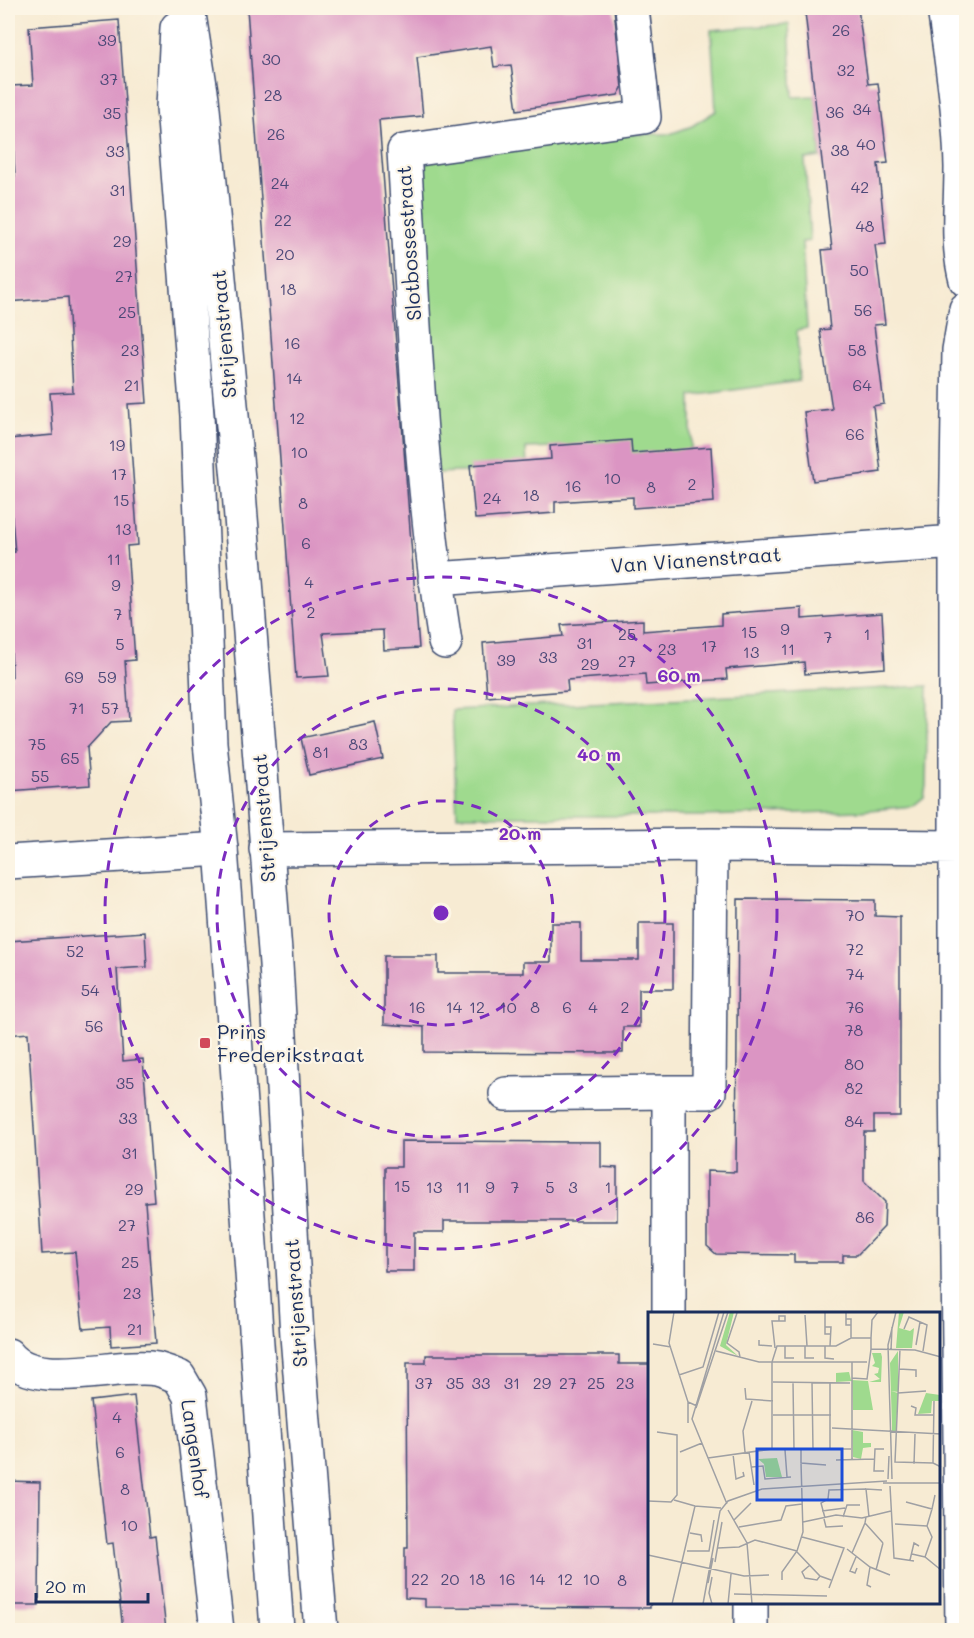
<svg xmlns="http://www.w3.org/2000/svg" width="974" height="1638" viewBox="0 0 974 1638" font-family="Mali,sans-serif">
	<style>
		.green { fill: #9fda8e; stroke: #5d8476; stroke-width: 1.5 }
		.building { fill: #db95c3 }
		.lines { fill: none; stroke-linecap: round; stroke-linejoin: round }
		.minor-casing { stroke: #3c4b70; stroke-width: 36 }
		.tertiary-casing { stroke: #3c4b70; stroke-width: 36 }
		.minor { stroke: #fff; stroke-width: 33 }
		.tertiary { stroke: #fff; stroke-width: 33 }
		.ring { fill: none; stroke: #7b2cbf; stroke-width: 3; stroke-dasharray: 10 8 }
		.poi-dot { fill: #d1495b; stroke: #fcf5e5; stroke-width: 2 }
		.labels { text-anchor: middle; stroke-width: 4.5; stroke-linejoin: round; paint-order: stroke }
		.number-label { font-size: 16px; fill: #4b4877 }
		.street-label { font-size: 20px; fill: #1b2f5e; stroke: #fcf5e5 }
		.poi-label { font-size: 20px; fill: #1b2f5e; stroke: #fcf5e5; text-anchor: start }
		.inset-road { fill: none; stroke: #9fa0a4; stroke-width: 1.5 }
		.view { fill: #1d4ed8; fill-opacity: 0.15; stroke: #1d4ed8; stroke-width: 3 }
		.inset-edge { fill: none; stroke: #1b2f5e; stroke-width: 3 }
		.centre { fill: #7b2cbf; stroke: #fcf5e5; stroke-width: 3 }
		.ring-label { font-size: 18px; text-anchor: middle; font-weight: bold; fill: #7b2cbf; stroke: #fcf5e5; stroke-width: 4.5; stroke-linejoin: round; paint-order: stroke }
	</style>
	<rect width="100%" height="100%" fill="#fcf5e5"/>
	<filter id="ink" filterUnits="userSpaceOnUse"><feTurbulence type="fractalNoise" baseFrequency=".0167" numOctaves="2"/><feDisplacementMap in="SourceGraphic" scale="12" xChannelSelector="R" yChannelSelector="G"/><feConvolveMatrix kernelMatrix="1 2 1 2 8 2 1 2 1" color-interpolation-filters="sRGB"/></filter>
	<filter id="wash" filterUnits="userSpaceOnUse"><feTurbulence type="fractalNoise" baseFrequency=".008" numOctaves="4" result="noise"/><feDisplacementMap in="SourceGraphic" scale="24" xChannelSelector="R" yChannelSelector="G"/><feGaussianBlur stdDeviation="1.35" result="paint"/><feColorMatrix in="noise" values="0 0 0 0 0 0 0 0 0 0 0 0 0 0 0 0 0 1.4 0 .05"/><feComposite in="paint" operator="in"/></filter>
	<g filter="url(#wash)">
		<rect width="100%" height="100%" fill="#f7ebd3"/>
		<path class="green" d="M789,24L793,97L817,96L820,157L805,159L810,241L802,242L807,328L797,330L799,381L691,396V454L616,457L615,445L526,448L527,469L437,473L421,183L427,162L614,134H670L692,126L716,111L711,30Z
			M928,686L926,786L924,797L913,806L859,811L703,816H457L452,710Z"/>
		<g id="blocks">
			<path class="building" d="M247,8H614L622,88L618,95L517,110L511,65L494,67L491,46L417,57L423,116L379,120L419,648L384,650L383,630L323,633L329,676L296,678Z
				M839,8H858L868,84L878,83L888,163L878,164L886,244L875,245L885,324L874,325L884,404L873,406L881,472L813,481L804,412L832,409L820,330L830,329L822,250L832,249L805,12Z
				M119,20L147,403L128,404L138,545L127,546L135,660L125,661L129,721L111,722L87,748L90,785L8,791V751L13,750L8,677H12L8,553L15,552L8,474V439L53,435L50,393L73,392L68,297L8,302V265H13L8,177L15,176L10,86L33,85L29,27Z
				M631,440L632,453L711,447L714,502L633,508V497L555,502V513L475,519L470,465L551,459L550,446Z
				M802,608V619L882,613L885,668L805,674L804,662L726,669L727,679L646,685L645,674L567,680L568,691L487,697L483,643L563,636L561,625L643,620V631L721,625V614Z
				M375,722L383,759L309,775L301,738Z
				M738,899L875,900V916L900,917V1116H874V1132H864V1181L885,1202L884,1227L857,1255H843V1262H794V1255L716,1254L707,1246V1171L736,1172Z
				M551,923H581V960H639V923H673V989H639V1027H623V1053L424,1052V1027L384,1024V956H438V973H523V962H551Z
				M145,932L147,967L117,969L123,1061L143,1059L154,1201L145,1202L156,1343L111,1346L110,1327L83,1329L75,1252L42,1254L28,1033L8,1035V941Z
				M401,1141L601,1142V1167L617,1168V1221H444V1232H414V1271H385V1167H401Z
				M426,1355H619V1364H650V1608L425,1607V1599L405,1598V1548H408L407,1363H426Z
				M134,1396L150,1537L155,1536L166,1630H123L113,1543L107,1544L91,1401Z
				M8,1481L40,1482L39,1605H8Z"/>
		</g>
	</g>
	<g filter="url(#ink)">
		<use href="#blocks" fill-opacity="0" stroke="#3c4b70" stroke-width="1.5"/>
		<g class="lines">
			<defs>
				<path id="minor" d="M944,8C951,60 960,114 961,167C961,206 956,243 966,280
					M435,579L956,542
					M445,642C419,480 414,315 404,151L644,117L632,8
					M266,849L711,845
					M8,862L221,849
					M506,1094L669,1092
					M669,1314V1092H709L711,845L956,847
					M8,1355C35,1391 116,1362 157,1369C164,1371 172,1374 179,1377L190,1396L217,1630
					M751,1630V1604
					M962,1630L956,1068V542L959,350L966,309"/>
				<path id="tertiary" d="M188,8L202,98L238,479L276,964L297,1336L321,1630
					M177,28L173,107L197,415L210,743L221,849L243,1144L277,1630"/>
			</defs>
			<use href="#minor" class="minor-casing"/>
			<use href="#tertiary" class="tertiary-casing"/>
			<use href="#minor" class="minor"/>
			<use href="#tertiary" class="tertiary"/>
		</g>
	</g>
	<g class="ring">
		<circle cx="441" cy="913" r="112"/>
		<circle cx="441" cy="913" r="224"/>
		<circle cx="441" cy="913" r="336"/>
	</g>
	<rect class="poi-dot" x="199" y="1037" width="12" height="12" rx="3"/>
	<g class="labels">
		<g class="number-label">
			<text x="841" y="36">26</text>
			<text x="107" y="46">39</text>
			<text x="271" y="65">30</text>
			<text x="846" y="76">32</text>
			<text x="109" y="85">37</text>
			<text x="273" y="101">28</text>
			<text x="862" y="115">34</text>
			<text x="835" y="118">36</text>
			<text x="112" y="119">35</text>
			<text x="276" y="140">26</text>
			<text x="866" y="150">40</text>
			<text x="840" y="156">38</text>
			<text x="115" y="157">33</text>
			<text x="280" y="189">24</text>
			<text x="860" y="193">42</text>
			<text x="118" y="196">31</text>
			<text x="283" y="226">22</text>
			<text x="865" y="232">48</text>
			<text x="122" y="247">29</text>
			<text x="285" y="260">20</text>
			<text x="859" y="276">50</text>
			<text x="124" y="282">27</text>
			<text x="288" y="295">18</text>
			<text x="863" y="316">56</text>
			<text x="127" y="318">25</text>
			<text x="292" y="349">16</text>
			<text x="130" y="356">23</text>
			<text x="857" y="356">58</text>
			<text x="294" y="384">14</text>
			<text x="132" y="391">21</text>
			<text x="862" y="391">64</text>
			<text x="297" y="424">12</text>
			<text x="855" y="440">66</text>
			<text x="117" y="451">19</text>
			<text x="299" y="458">10</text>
			<text x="119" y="480">17</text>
			<text x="612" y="484">10</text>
			<text x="692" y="490">2</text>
			<text x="573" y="492">16</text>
			<text x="651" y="493">8</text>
			<text x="531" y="501">18</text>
			<text x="492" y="504">24</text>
			<text x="121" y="506">15</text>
			<text x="303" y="509">8</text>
			<text x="123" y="535">13</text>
			<text x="306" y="549">6</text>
			<text x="114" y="565">11</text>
			<text x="309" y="588">4</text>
			<text x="116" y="591">9</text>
			<text x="311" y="618">2</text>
			<text x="118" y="620">7</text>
			<text x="785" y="635">9</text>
			<text x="749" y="638">15</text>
			<text x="627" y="640">25</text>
			<text x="867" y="640">1</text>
			<text x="828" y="643">7</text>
			<text x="585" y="649">31</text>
			<text x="120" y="650">5</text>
			<text x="709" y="652">17</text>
			<text x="667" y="655">23</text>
			<text x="788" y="655">11</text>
			<text x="751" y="658">13</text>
			<text x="548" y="663">33</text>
			<text x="506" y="666">39</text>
			<text x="627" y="667">27</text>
			<text x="590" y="670">29</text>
			<text x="74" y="683">69</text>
			<text x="107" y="683">59</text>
			<text x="77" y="714">71</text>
			<text x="110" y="714">57</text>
			<text x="37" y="750">75</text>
			<text x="358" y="750">83</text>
			<text x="321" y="758">81</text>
			<text x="70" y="764">65</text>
			<text x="40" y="782">55</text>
			<text x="855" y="921">70</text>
			<text x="855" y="955">72</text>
			<text x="75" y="957">52</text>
			<text x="855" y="980">74</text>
			<text x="90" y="996">54</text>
			<text x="417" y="1013">16</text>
			<text x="454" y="1013">14</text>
			<text x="477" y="1013">12</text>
			<text x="508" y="1013">10</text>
			<text x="535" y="1013">8</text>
			<text x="567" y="1013">6</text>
			<text x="593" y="1013">4</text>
			<text x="625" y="1013">2</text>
			<text x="855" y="1013">76</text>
			<text x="94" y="1032">56</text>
			<text x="854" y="1036">78</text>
			<text x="854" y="1070">80</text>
			<text x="125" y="1089">35</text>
			<text x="854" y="1094">82</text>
			<text x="128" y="1124">33</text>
			<text x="854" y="1127">84</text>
			<text x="130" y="1159">31</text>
			<text x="402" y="1192">15</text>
			<text x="434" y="1193">13</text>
			<text x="463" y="1193">11</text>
			<text x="490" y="1193">9</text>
			<text x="515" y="1193">7</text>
			<text x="550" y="1193">5</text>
			<text x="573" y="1193">3</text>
			<text x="608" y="1193">1</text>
			<text x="134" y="1195">29</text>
			<text x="865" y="1223">86</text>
			<text x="127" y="1231">27</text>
			<text x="130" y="1268">25</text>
			<text x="132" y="1299">23</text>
			<text x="135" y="1335">21</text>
			<text x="424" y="1389">37</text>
			<text x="455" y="1389">35</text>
			<text x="481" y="1389">33</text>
			<text x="512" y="1389">31</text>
			<text x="542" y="1389">29</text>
			<text x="568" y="1389">27</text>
			<text x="596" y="1389">25</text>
			<text x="625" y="1389">23</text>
			<text x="117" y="1423">4</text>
			<text x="120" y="1458">6</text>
			<text x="125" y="1495">8</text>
			<text x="129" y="1531">10</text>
			<text x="420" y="1585">22</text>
			<text x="450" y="1585">20</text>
			<text x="477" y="1585">18</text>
			<text x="507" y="1585">16</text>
			<text x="537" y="1585">14</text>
			<text x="565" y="1585">12</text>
			<text x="591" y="1585">10</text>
			<text x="622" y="1586">8</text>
		</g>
		<g class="street-label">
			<text transform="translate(409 243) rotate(-94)" y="7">Slotbossestraat</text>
			<text transform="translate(224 334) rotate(-95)" y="7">Strijenstraat</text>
			<text transform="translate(696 560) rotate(-4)" y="7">Van Vianenstraat</text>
			<text transform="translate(264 818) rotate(-94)" y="7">Strijenstraat</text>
			<text transform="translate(296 1303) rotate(-94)" y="7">Strijenstraat</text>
			<text transform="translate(195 1449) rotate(82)" y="7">Langenhof</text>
		</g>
		<g class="poi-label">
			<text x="217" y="1039">Prins<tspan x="217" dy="23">Frederikstraat</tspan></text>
		</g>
	</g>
	<g transform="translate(648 1312)">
		<rect width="292" height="292" fill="#f7ebd3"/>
		<path d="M82,0H86L78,33L90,44L72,34ZM251,0H256L251,16L262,19L266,16L264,36H248ZM250,39V80L243,79L250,81L248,119H244V114L242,51ZM224,41H233L234,45L233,70H221L232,67L226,62L230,61L231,56L224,54L227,51ZM201,60L203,68L220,69L225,98H205L204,69L188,70V61ZM278,81L292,83V89H284L283,101L270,102ZM204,118L215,120V131H223V135L215,136L213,147L205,145ZM129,146L134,165H118L116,152L110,147Z" fill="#9fda8e"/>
		<path class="inset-road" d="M26,0L21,31L40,90L49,94M76,0L44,107L79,192M177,0V22H182M198,0V13H203M89,1L79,31L91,40L92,45M157,3L159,34M198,7H203V26M177,15H183L182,34M256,17L261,5L279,13L275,39M223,26L224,8L230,0M111,28V33L124,34M5,32L23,35M268,33L272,10M137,34V46H146M157,34V46H166M177,34V46L186,47M127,36L124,9H137V4H131V9M252,37L247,150L285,151M243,38L244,15M68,39L111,50H219M204,50V66L219,67L223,37M251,57L268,58V65M31,63L55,55L71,0M204,66V147M125,70L202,71M145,70L146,138M164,70L165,138M182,70V138M97,76L98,87L125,89M250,81L278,79M286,89L285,151L293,155M40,90V111M263,94L268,96L267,103H285M48,96L80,0M125,103H183M184,116L293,122M124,137V50L129,34H188L203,26H223V37L267,38L293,45M236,137H227L226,159H236M137,138L139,165M153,138V151L178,153M32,140L54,131M97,140L95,119L104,89M101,140L106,173M85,142L88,167L96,164L95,160M60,146L124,137H203M188,148L227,147M266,152L267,122M104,155L115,154L117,167L143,165M240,167L241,144M244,167L240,33L248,0M235,171H293M242,174L246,246L266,249M26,188L47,194M0,189L23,190L29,183V123L9,120M258,190L284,197L287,183M80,198L99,231L104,292M174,199L197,196M195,205L199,193H212M218,205L217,211L235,231M221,205L218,177L234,178M177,206L173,191L180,187L181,178L218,177M176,207L178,215L195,214M86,208L103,191M155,210L188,203L214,206L243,199M247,212L279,214M91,215L133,208L138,194L154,192M42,221L53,223L54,230M154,225L196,236L181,276M70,236L91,235L107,228L149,239M199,237L222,255L242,263M39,239H61L66,208M149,240L172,264L183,268M204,241L217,211M264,242L277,245L293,258M0,243L96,264L121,263M208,245L202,259L207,261L209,256M277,245L284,225L279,214L284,197M262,248L266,231L271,234M67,250L74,210M162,253L154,260L157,266L169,268L172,264M222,255L219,273L223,275M228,258L235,231M64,265L61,281L64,292M134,268V260L149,239L155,220L153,151M60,271L65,246M86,282L179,284M24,292L47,194L73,196M55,292L72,199L80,189L114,177L239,169M80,292L83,262"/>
		<path class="view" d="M109,137H194V188H109Z"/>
		<rect width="292" height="292" class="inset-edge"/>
	</g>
	<circle cx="441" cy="913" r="9" class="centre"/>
	<g class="ring-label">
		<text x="679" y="682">60 m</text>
		<text x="599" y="761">40 m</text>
		<text x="520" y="840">20 m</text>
	</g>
	<rect width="974" height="1638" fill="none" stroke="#fcf5e5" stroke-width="30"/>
	<path d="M36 1593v9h112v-9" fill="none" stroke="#1b2f5e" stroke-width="3"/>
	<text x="45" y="1593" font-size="18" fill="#1b2f5e" stroke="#fcf5e5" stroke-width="4.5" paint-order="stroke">20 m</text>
</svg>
